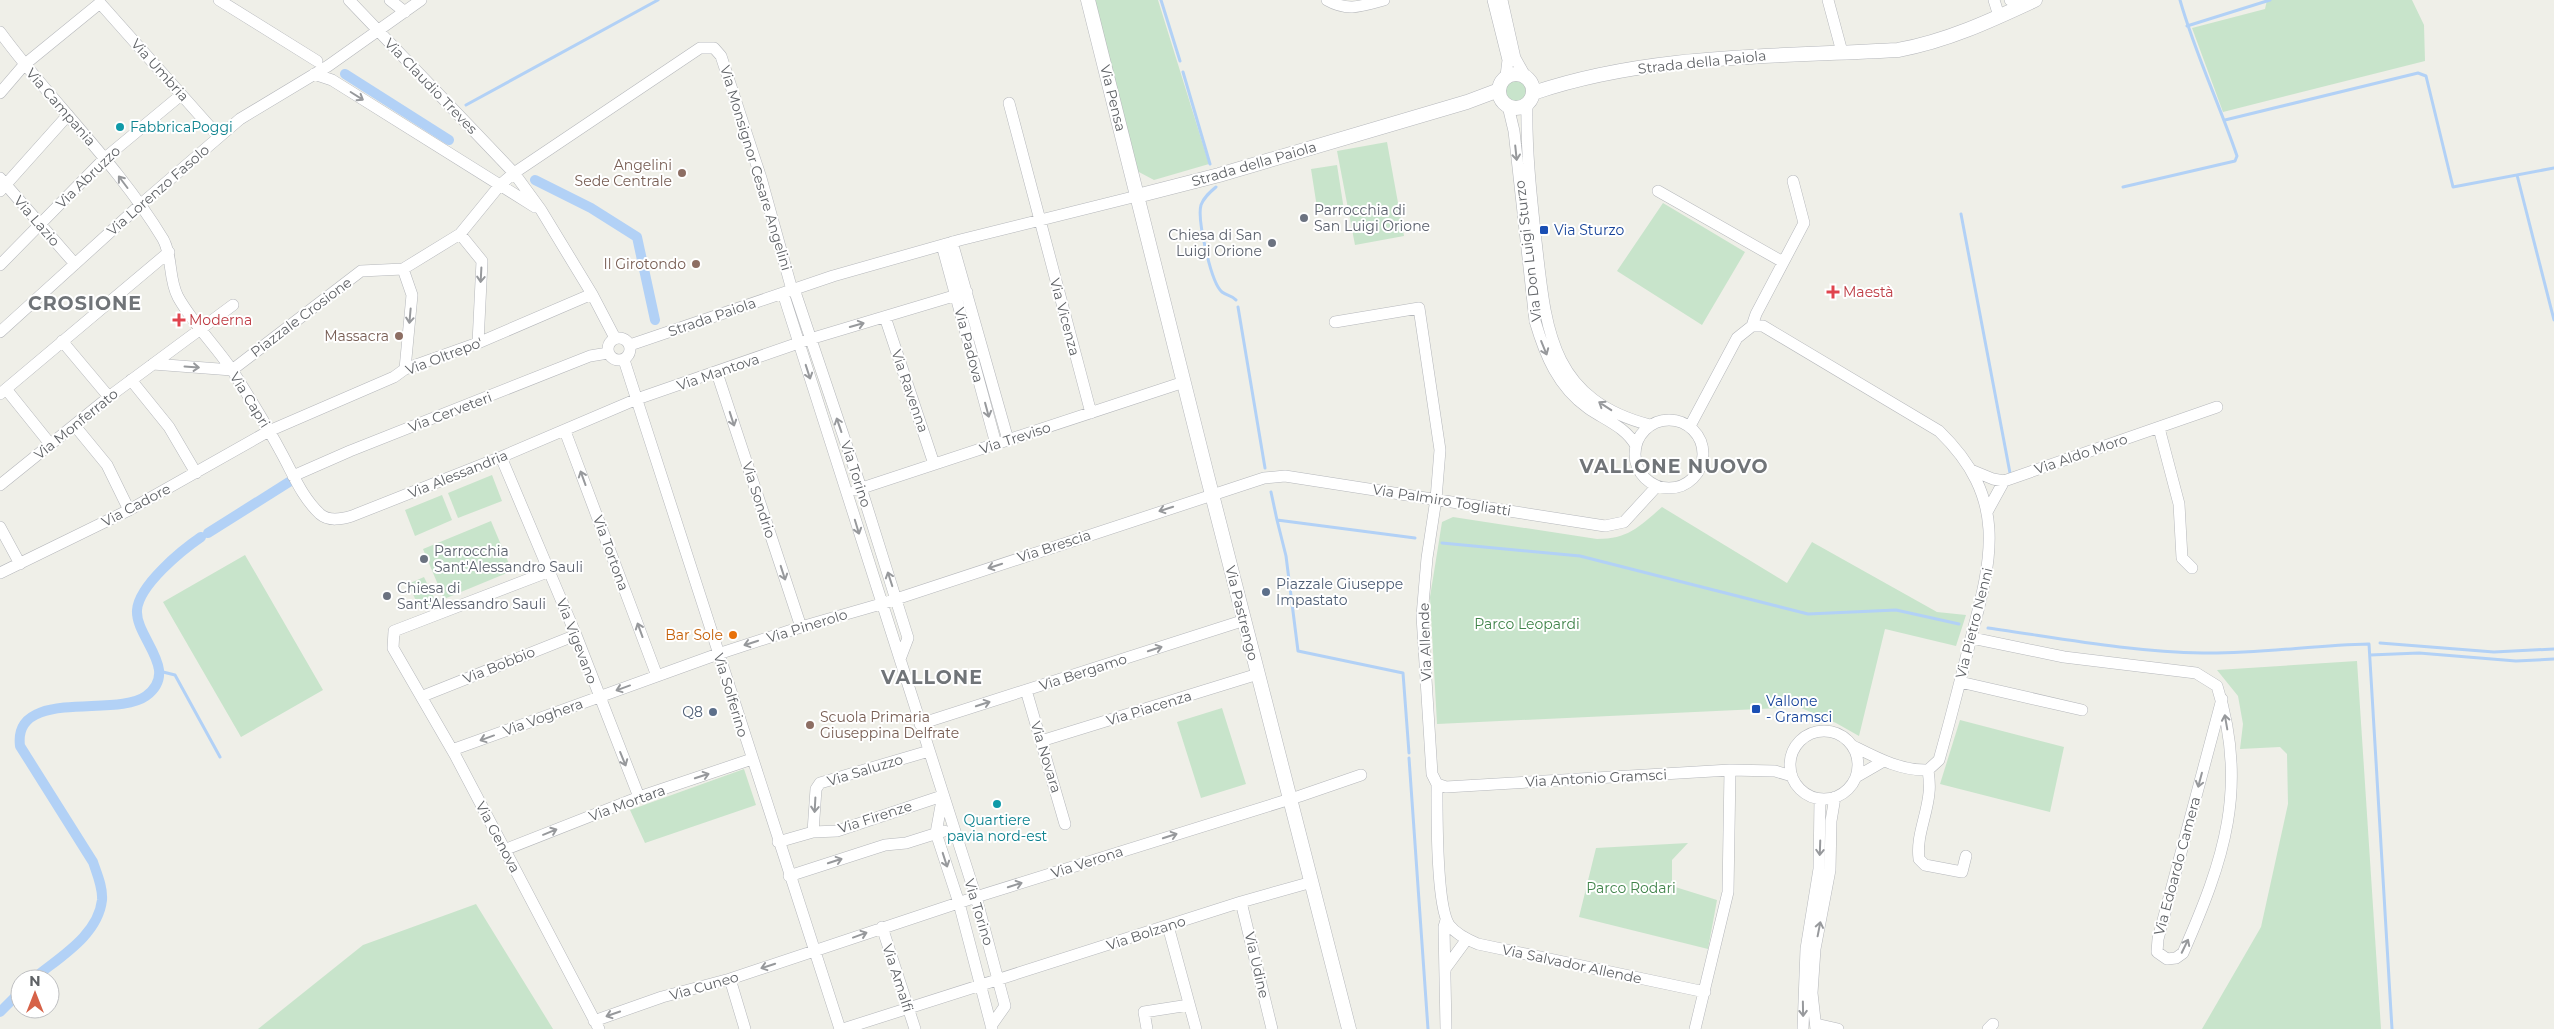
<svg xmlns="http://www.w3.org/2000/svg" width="2554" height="1029" viewBox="0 0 2554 1029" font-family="Montserrat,sans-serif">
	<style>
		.green { fill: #c8e4cb }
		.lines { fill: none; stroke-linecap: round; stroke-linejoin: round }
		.stream { stroke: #b2d1f6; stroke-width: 3 }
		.canal { stroke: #b2d1f6; stroke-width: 10 }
		.minor-casing { stroke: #b5b7bb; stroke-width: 12 }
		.tertiary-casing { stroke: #b5b7bb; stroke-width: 15 }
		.minor { stroke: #fff; stroke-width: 11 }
		.tertiary { stroke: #fff; stroke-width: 14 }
		.oneway { stroke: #97999c }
		.culture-dot { fill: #0f9aa8; stroke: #fff; stroke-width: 2 }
		.education-dot { fill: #8d6e63; stroke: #fff; stroke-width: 2 }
		.worship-dot { fill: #6b7280; stroke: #fff; stroke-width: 2 }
		.transit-dot { fill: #1a4fb4; stroke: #fff; stroke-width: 2 }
		.health-dot { fill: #e0444e; stroke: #fff; stroke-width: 2 }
		.service-dot { fill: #5c6f8a; stroke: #fff; stroke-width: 2 }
		.food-dot { fill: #e8710a; stroke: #fff; stroke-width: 2 }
		.labels { text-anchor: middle; stroke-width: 4; stroke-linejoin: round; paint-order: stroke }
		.street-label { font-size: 14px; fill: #5f6266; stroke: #fff }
		.culture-label { font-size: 14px; fill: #0d838f; stroke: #fff; text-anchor: start }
		.education-label { font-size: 14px; fill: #785e54; stroke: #fff; text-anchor: end }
		.worship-label { font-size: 14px; fill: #5b616d; stroke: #fff; text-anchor: start }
		.transit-label { font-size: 14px; fill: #164399; stroke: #fff; text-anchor: start }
		.health-label { font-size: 14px; fill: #be3a42; stroke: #fff; text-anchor: start }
		.service-label { font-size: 14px; fill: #4e5e75; stroke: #fff; text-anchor: start }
		.park-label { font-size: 14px; fill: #41844b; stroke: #fff }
		.food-label { font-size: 14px; fill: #c56008; stroke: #fff; text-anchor: end }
		.district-label { font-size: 19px; font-weight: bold; letter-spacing: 1px; fill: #707478; stroke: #fff }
	</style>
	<rect width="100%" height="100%" fill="#efefe8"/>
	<path class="green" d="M1092,0H1158L1209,164L1154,180L1137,171Z
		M2267,0H2412L2424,25L2425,61L2223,112L2192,28L2265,9Z
		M1505 91a11 11 0 1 1 22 0a11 11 0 1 1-22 0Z
		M1387,142L1404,236L1355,245L1337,151Z
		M1337,165L1344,210L1318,214L1311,169Z
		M1663,203L1745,252L1702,325L1617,271Z
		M492,475L502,501L458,518L448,493Z
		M442,495L452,520L415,536L405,510Z
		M1662,507L1787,583L1812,542L1937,612L1966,615L1956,646L1885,629L1859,736L1836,723L1799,707L1437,724L1430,597L1442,522L1453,517L1597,539C1628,539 1639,527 1662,507Z
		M491,521L512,571L444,599L423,549Z
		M245,555L323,690L241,737L163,602Z
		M424,577L436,602L420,609L408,584Z
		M2357,661L2381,1029H2202L2261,927L2288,804L2287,754L2280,747L2240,749L2243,724L2238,696L2217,670Z
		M1222,708L1246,784L1201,798L1177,722Z
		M1960,720L2064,747L2050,812L1940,784Z
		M744,769L756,805L645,843L630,810Z
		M1688,843L1672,860V886L1717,900L1708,949L1579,917L1596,848Z
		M476,904L553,1029H258L363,945Z"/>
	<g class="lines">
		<path class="stream" d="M1161,0L1180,61
			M2187,26L2270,0
			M1183,72L1210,164
			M466,105L658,0
			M2225,120L2418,73L2426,76L2453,187L2554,168
			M2517,175L2554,320
			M1216,187C1210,192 1204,197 1201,205C1197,219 1211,283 1222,292C1227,296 1232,295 1236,300
			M2123,187L2235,161L2237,156C2219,103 2195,53 2180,0
			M1961,214L2010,473
			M1238,307L1265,468
			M1271,492L1277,520L1415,538
			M1277,520L1286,556L1298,651L1403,673L1409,753
			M1442,543L1580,556L1808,614L1896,610L1959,624
			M1988,628C2059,638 2131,652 2203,653C2259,654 2314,645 2369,644L2392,1029
			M2380,643L2494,652L2554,649
			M2370,655L2419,653L2516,661L2554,659
			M159,671L175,675L220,757
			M1409,758L1428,1029"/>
		<path class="canal" d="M345,74L449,140
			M535,180L591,208L637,237L655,320
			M208,533L289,482
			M33,979C58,958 98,936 102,900C103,887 97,874 93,862L20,746C13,687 116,718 146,696C181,670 135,638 137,610C139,585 182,550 201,537
			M0,1012L20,992"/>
		<defs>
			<path id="minor" d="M219,0L317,61
				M349,0L514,173L541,210L592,294L615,338
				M390,0L405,12
				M1327,0C1348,12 1362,6 1384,0
				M1493,0L1508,60L1506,76
				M1502,0L1515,58L1525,76
				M1828,0L1842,52
				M1994,0L1999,16
				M2010,0L2032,1
				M0,32C52,103 117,163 163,239C173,257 168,278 178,297C193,324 217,347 234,373C251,400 267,426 282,454C294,476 302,497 320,514C329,522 342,519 352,516L501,457L637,399L810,339L967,292
				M314,74L332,80L535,207
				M0,93L24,65L100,3L219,137
				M1009,103L1091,413
				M1527,104C1526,150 1531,195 1536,241C1546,328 1549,399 1650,425
				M1508,106L1514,131L1535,321C1545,355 1558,387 1588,408C1605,420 1626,427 1636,446
				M0,178L75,264
				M0,191L68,115
				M1658,191L1783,262
				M460,234L482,261L478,343
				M952,242L1008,440
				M942,245L996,444
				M0,265L105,158L181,95
				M403,269L412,295L405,369
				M794,289L861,488L908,638L900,659
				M783,293L976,897L1005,1006L991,1026
				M885,317L934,464
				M1335,322L1419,308L1440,450L1436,499L1427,558L1422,616L1432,774L1437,784C1437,812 1436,904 1449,925C1456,934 1468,940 1478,944L1705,992
				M1752,326H1763L1939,431C2009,499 1992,558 1970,642C1960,682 1950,721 1939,760L1928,770C1901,771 1877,758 1853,746
				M0,332L140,205L240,119L328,66L421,0
				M608 349a11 11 0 1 1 22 0a11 11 0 1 1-22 0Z
				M62,341L109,397
				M630,345L833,276L960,240L1137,196
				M624,360L840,1029
				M153,364L232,370L361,271L403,269L460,234L500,185L514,173L700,48H714L721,56L761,178L792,290
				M717,373L801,627
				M131,380L169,427L196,473
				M6,389L51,445
				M0,394L169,252
				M1635 454a34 34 0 1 1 68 0a34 34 0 1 1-68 0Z
				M75,426L107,465L129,510
				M1690,426L1737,338L1752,326L1756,314L1804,223L1793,181
				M2159,428L2179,504L2182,558L2192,568
				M565,431L657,676
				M501,457L576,635L639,797
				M1971,470L1993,479L2004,481L2217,407
				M293,476L350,451L590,356L608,353
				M0,485L114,393L233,305
				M856,490L1184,382
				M1987,512L2004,481
				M0,527L20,564
				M550,571L394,631L393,648L455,755L599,1029
				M0,573L129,510L269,431L394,377L405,369L478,343L592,294
				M1972,638L2064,657L2196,673L2217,686C2249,787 2224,860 2183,953L2176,958L2167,959L2157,952L2158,939L2222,699
				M1960,682L2082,710
				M1026,690L1065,824
				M423,696L576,635
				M920,724L1245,620
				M1790 765a34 34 0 1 1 68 0a34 34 0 1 1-68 0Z
				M1041,741L1258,674
				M452,750L718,654L801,627L881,604L1264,478L1285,476L1605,526L1624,522L1657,486
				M1928,770C1929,777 1930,786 1929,793C1927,816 1916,836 1919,859L1925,865L1962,872L1966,856
				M1856,777L1882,762
				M1437,784L1446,787L1730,770L1775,771L1792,776
				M942,800L936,833L959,903L992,1029
				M813,832L816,789L820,783L929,751
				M778,842L813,832L837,831L942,796
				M504,850L639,797L752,759
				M789,876L885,845L906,843L944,831
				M1241,902L1272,1029
				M1168,926L1196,1029
				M882,927L915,1029
				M1445,969L1467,939
				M730,979L745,1029
				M594,1021L662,997L730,979L976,897L1300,796L1361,775
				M1816,1024L1838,1029
				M843,1029L1241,902L1312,882
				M1147,1029L1144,1012L1189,1005
				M1446,1029L1444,927L1446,920
				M1695,1029L1728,892L1730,770
				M1803,1029L1806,949L1819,869L1820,799
				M1816,1029L1812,993L1815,949L1830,870L1831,821L1835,797
				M1988,1029L1993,1024"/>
			<path id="tertiary" d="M1088,0L1207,475L1349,1029
				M1499 91a17 17 0 1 1 34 0a17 17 0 1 1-34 0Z
				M1533,93C1651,53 1776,57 1898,50C1947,41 1990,21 2035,0
				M1137,196L1219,175L1467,102L1499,90"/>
		</defs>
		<use href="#minor" class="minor-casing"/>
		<use href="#tertiary" class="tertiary-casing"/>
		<use href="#minor" class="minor"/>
		<use href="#tertiary" class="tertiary"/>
	</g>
	<defs><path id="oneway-shaft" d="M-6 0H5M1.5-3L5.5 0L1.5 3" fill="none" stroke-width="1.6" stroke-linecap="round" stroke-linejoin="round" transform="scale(1.25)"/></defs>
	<g class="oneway">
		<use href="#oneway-shaft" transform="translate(357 96) rotate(32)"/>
		<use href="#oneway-shaft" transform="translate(1516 153) rotate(84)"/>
		<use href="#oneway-shaft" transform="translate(123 182) rotate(-127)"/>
		<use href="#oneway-shaft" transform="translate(481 275) rotate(93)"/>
		<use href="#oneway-shaft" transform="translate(410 316) rotate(95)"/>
		<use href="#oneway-shaft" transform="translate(857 325) rotate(-16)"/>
		<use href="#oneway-shaft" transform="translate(1544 348) rotate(68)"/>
		<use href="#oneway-shaft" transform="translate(192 367) rotate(4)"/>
		<use href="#oneway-shaft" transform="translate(808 372) rotate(72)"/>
		<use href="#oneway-shaft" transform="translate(1605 406) rotate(-147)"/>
		<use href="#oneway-shaft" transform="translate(987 410) rotate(75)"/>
		<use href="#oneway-shaft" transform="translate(732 419) rotate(72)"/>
		<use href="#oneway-shaft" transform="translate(839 425) rotate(-109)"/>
		<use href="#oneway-shaft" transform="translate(583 478) rotate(-110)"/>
		<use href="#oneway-shaft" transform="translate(1166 509) rotate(162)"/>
		<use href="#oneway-shaft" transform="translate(857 527) rotate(73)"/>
		<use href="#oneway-shaft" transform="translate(995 566) rotate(162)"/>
		<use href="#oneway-shaft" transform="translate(783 573) rotate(72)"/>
		<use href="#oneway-shaft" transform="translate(890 579) rotate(-108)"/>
		<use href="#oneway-shaft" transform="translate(640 630) rotate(-110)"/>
		<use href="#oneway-shaft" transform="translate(751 643) rotate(162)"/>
		<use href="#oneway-shaft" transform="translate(1155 649) rotate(-18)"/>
		<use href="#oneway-shaft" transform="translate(623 688) rotate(160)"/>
		<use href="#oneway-shaft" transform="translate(983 704) rotate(-18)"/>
		<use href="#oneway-shaft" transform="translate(2226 722) rotate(-100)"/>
		<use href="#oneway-shaft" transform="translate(487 738) rotate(160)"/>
		<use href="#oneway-shaft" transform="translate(623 759) rotate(68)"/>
		<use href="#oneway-shaft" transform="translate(702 776) rotate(-18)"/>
		<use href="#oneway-shaft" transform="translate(2200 780) rotate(105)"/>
		<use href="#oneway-shaft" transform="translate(815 805) rotate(93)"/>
		<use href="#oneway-shaft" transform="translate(550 832) rotate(-22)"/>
		<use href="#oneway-shaft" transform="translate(1170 836) rotate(-18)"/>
		<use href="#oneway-shaft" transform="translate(1820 848) rotate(92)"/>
		<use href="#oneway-shaft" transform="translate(945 860) rotate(72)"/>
		<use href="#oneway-shaft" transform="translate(835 861) rotate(-18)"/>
		<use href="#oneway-shaft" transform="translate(1015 885) rotate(-18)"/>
		<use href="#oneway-shaft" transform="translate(1819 929) rotate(-79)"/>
		<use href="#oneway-shaft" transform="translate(860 935) rotate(-20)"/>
		<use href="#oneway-shaft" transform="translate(2185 946) rotate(-64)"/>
		<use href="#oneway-shaft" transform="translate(768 966) rotate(162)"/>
		<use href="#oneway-shaft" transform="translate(1803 1009) rotate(89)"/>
		<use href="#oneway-shaft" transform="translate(613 1014) rotate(161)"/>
	</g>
	<g class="culture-dot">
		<circle cx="120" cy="127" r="5"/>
		<circle cx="997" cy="804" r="5"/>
	</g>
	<g class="education-dot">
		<circle cx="682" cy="173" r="5"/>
		<circle cx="696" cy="264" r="5"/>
		<circle cx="399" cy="336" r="5"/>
		<circle cx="810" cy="725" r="5"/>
	</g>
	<g class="worship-dot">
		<circle cx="1304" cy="218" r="5"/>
		<circle cx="1272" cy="243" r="5"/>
		<circle cx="424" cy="559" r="5"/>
		<circle cx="387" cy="596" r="5"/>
	</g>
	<g class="transit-dot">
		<rect x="1539" y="225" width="10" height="10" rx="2.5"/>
		<rect x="1751" y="704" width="10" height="10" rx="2.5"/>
	</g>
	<g class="health-dot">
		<path d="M1830.5 284.5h5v5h5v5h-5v5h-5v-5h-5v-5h5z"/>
		<path d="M176.5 312.5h5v5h5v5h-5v5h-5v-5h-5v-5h5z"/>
	</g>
	<g class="service-dot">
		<circle cx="1266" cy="592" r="5"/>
		<circle cx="713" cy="712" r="5"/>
	</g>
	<circle class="food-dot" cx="733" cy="635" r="5"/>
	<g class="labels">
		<g class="street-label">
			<text transform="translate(1702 62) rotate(-6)" y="5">Strada della Paiola</text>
			<text transform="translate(160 70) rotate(48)" y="5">Via Umbria</text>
			<text transform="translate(431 86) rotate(46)" y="5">Via Claudio Treves</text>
			<text transform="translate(1113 98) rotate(76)" y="5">Via Pensa</text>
			<text transform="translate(61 107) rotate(49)" y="5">Via Campania</text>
			<text transform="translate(1254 164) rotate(-16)" y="5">Strada della Paiola</text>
			<text transform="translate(756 168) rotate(73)" y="5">Via Monsignor Cesare Angelini</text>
			<text transform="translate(88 177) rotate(-44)" y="5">Via Abruzzo</text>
			<text transform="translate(158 190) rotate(-41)" y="5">Via Lorenzo Fasolo</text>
			<text transform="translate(37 221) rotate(49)" y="5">Via Lazio</text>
			<text transform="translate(1528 251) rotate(-97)" y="5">Via Don Luigi Sturzo</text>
			<text transform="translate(301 317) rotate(-37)" y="5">Piazzale Crosione</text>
			<text transform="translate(712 317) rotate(-19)" y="5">Strada Paiola</text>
			<text transform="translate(1065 317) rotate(75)" y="5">Via Vicenza</text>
			<text transform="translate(969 345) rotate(75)" y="5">Via Padova</text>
			<text transform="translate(444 356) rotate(-21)" y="5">Via Oltrepo'</text>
			<text transform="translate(718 372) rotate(-19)" y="5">Via Mantova</text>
			<text transform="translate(910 391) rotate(71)" y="5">Via Ravenna</text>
			<text transform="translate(250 400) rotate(58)" y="5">Via Capri</text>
			<text transform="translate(450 412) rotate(-21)" y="5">Via Cerveteri</text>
			<text transform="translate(76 424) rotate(-39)" y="5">Via Monferrato</text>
			<text transform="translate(1015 438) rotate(-18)" y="5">Via Treviso</text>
			<text transform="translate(2081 454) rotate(-19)" y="5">Via Aldo Moro</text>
			<text transform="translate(458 474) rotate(-22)" y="5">Via Alessandria</text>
			<text transform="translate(856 474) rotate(72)" y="5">Via Torino</text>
			<text transform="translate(759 500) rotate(72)" y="5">Via Sondrio</text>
			<text transform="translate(1442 500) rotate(9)" y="5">Via Palmiro Togliatti</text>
			<text transform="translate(136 505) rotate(-28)" y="5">Via Cadore</text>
			<text transform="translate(1054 546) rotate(-18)" y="5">Via Brescia</text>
			<text transform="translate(611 553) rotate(70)" y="5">Via Tortona</text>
			<text transform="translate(1242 613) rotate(76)" y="5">Via Pastrengo</text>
			<text transform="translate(1974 623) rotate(-76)" y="5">Via Pietro Nenni</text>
			<text transform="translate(807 626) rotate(-17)" y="5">Via Pinerolo</text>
			<text transform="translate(577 641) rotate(69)" y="5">Via Vigevano</text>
			<text transform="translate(1425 642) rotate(-92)" y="5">Via Allende</text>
			<text transform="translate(499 665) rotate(-22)" y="5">Via Bobbio</text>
			<text transform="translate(1083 672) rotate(-18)" y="5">Via Bergamo</text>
			<text transform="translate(731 695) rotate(73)" y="5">Via Solferino</text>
			<text transform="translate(1149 708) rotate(-17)" y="5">Via Piacenza</text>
			<text transform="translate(543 717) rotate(-20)" y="5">Via Voghera</text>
			<text transform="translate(1046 757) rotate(73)" y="5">Via Novara</text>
			<text transform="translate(865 770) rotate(-17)" y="5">Via Saluzzo</text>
			<text transform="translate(1596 778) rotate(-3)" y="5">Via Antonio Gramsci</text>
			<text transform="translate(627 803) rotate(-20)" y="5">Via Mortara</text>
			<text transform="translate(875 817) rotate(-18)" y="5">Via Firenze</text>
			<text transform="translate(498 837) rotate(62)" y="5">Via Genova</text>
			<text transform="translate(1087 862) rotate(-18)" y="5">Via Verona</text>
			<text transform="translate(2177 866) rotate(-75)" y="5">Via Edoardo Camera</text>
			<text transform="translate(979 912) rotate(73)" y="5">Via Torino</text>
			<text transform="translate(1146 933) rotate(-18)" y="5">Via Bolzano</text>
			<text transform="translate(1572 964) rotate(12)" y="5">Via Salvador Allende</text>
			<text transform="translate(1257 965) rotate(77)" y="5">Via Udine</text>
			<text transform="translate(898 978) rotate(72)" y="5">Via Amalfi</text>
			<text transform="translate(704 986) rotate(-16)" y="5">Via Cuneo</text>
		</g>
		<g class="culture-label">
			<text x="130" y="132">FabbricaPoggi</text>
			<text x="997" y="825" text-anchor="middle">Quartiere<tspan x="997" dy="16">pavia nord-est</tspan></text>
		</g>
		<g class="education-label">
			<text x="672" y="170">Angelini<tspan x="672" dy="16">Sede Centrale</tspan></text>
			<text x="686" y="269">Il Girotondo</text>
			<text x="389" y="341">Massacra</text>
			<text x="820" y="722" text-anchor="start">Scuola Primaria<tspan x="820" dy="16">Giuseppina Delfrate</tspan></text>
		</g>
		<g class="worship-label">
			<text x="1314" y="215">Parrocchia di<tspan x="1314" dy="16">San Luigi Orione</tspan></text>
			<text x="1262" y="240" text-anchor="end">Chiesa di San<tspan x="1262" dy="16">Luigi Orione</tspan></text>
			<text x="434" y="556">Parrocchia<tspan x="434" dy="16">Sant'Alessandro Sauli</tspan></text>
			<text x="397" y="593">Chiesa di<tspan x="397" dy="16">Sant'Alessandro Sauli</tspan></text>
		</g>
		<g class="transit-label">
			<text x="1554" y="235">Via Sturzo</text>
			<text x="1766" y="706">Vallone<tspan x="1766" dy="16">- Gramsci</tspan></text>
		</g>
		<g class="health-label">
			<text x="1843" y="297">Maestà</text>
			<text x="189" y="325">Moderna</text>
		</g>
		<g class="service-label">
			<text x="1276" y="589">Piazzale Giuseppe<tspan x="1276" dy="16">Impastato</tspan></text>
			<text x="703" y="717" text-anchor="end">Q8</text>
		</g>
		<g class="park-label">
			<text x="1527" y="629">Parco Leopardi</text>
			<text x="1631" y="893">Parco Rodari</text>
		</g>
		<g class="food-label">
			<text x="723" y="640">Bar Sole</text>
		</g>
		<g class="district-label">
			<text x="85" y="310">CROSIONE</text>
			<text x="1674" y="473">VALLONE NUOVO</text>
			<text x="932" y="684">VALLONE</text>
		</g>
	</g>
	<g transform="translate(35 994)"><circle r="24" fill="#ffffff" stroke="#bfc0c2"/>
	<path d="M0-4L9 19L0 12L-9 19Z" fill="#d66248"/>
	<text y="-8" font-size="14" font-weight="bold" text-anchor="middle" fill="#5f6266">N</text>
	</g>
</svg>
